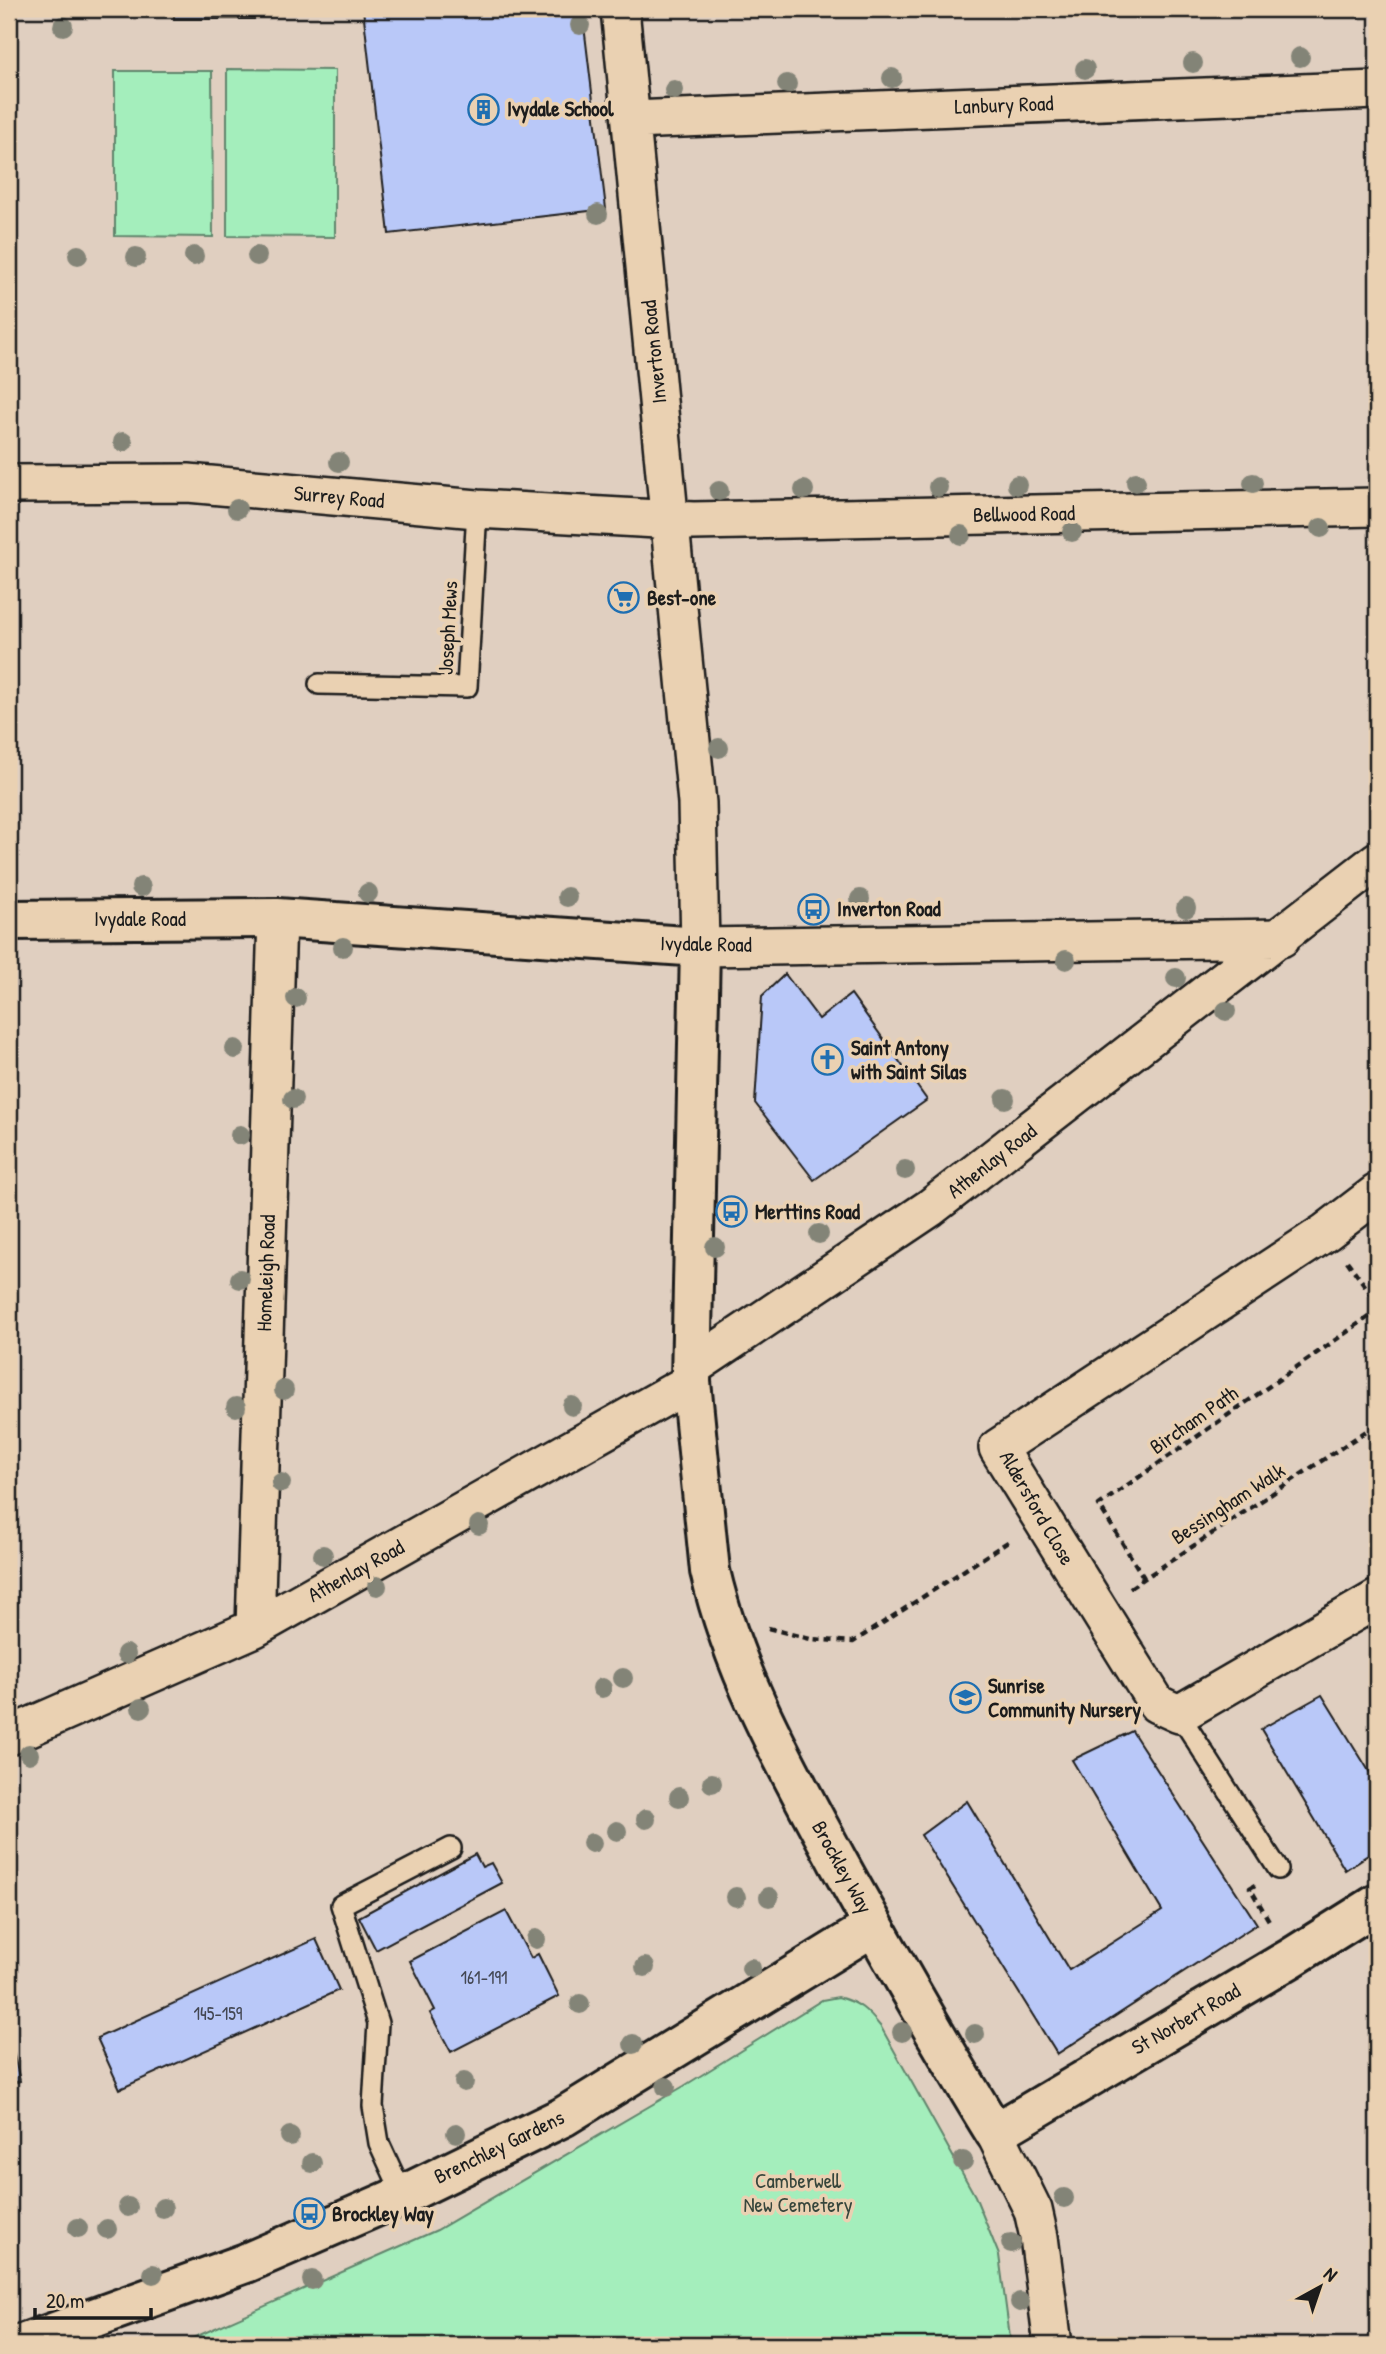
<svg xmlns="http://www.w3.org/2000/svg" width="1386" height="2354" viewBox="0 0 1386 2354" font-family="'Patrick Hand',sans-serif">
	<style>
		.green { fill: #a4eebc; stroke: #60856c; stroke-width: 2 }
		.building { fill: #b9c8f8; stroke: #1c1c1c; stroke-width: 2 }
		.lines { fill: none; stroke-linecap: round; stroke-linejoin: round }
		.lane-casing { stroke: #1c1c1c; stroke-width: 24 }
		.street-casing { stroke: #1c1c1c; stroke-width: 42 }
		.secondary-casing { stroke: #1c1c1c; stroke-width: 44 }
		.path { stroke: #1c1c1c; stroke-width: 4.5; stroke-dasharray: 7 5; stroke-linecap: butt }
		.lane { stroke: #ead1b2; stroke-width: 19 }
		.street { stroke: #ead1b2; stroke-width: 37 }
		.secondary { stroke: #ead1b2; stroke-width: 38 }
		.tree { fill: #838477 }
		.labels { text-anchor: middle; stroke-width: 7; stroke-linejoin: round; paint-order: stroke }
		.number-label { font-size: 18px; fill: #434753 }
		.street-label { font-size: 21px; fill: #1c1c1c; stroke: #ead1b2 }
		.poi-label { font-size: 21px; font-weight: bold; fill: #1c1c1c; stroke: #ead1b2; text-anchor: start }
		.park-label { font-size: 21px; fill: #37463c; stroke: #ead1b2 }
	</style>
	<rect width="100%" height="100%" fill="#e0cfc0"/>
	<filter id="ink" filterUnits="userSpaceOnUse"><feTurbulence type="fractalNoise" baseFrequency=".0143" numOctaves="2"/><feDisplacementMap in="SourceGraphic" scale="14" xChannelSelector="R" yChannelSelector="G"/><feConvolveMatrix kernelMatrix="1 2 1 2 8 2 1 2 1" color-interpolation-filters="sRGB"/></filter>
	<g filter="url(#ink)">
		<path class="green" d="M227,69L335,70V237L227,236Z
			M115,71H212L213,237L115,236Z
			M838,1997C860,2003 866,2009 881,2027L975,2196L999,2255L1011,2345H177L437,2230L684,2086L822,2000Z"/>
		<path class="building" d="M174,9H254V19H174Z
			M363,9H582L606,209L389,234Z
			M785,974L819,1019L851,994L927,1100L814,1180L755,1103L762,996Z
			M1322,1695L1377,1784V1849L1345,1870L1261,1729Z
			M1132,1731L1257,1924L1057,2054L921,1835L967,1801L1069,1970L1162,1911L1072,1760Z
			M475,1854L482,1867L491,1863L502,1883L376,1950L359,1917Z
			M506,1911L531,1958L538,1954L559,1996L451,2052L430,2013L435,2010L410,1961Z
			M316,1939L339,1990L120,2089L97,2038Z
			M9,2034L20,2081L9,2084Z"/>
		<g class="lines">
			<defs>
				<path id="lane" d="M319,684L467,687L477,509
					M1179,1714L1278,1869
					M403,2195L379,2143L373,2106L378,2023L341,1905L451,1848"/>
				<path id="street" d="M620,9L697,803L700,947L1281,938
					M632,120L1377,90
					M9,484L188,483L477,509L693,521L1377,507
					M1377,1193L1326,1232L998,1448L1157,1704L1179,1714L1377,1599
					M691,1368L930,1208L1377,861
					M255,1628L277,918
					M9,1736L255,1628L691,1382
					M995,2133L1033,2210L1039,2237L1053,2345"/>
				<path id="secondary" d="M9,920L277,918L700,947L691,1382L710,1571C734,1675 788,1769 838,1862C889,1954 940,2044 995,2133L1291,1958L1377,1904
					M19,2345L246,2263L403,2195L563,2117L874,1926"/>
			</defs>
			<use href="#lane" class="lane-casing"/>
			<use href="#street" class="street-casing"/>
			<use href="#secondary" class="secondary-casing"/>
			<path class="path" d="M1347,1261L1377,1302
				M1144,1578L1099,1505L1377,1311
				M1130,1588L1377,1424
				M768,1628L810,1639L853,1642L1011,1540
				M1255,1885L1250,1888L1271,1924"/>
			<use href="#lane" class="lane"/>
			<use href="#street" class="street"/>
			<use href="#secondary" class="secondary"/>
		</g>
		<g class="tree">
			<circle cx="580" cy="25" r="10"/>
			<circle cx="63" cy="26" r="10"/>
			<circle cx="1300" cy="57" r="10"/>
			<circle cx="1193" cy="63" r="10"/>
			<circle cx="1085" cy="69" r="10"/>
			<circle cx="892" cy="78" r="10"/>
			<circle cx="787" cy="84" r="10"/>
			<circle cx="674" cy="90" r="10"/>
			<circle cx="598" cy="214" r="10"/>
			<circle cx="78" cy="255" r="10"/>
			<circle cx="194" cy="256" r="10"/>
			<circle cx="257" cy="256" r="10"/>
			<circle cx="136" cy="257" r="10"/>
			<circle cx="123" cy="442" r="10"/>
			<circle cx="339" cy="462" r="10"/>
			<circle cx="1136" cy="482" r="10"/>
			<circle cx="1253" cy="483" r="10"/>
			<circle cx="1017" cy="485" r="10"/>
			<circle cx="938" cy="487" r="10"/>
			<circle cx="804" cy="490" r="10"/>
			<circle cx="719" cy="491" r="10"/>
			<circle cx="237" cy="509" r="10"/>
			<circle cx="1321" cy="528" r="10"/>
			<circle cx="1072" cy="532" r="10"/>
			<circle cx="961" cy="535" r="10"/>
			<circle cx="719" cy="748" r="10"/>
			<circle cx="141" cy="887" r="10"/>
			<circle cx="368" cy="893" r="10"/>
			<circle cx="567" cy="897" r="10"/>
			<circle cx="860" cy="899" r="10"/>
			<circle cx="1186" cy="908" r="10"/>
			<circle cx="343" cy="947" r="10"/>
			<circle cx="1066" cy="960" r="10"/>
			<circle cx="1176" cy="978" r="10"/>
			<circle cx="296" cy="998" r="10"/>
			<circle cx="1226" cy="1011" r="10"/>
			<circle cx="235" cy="1049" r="10"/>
			<circle cx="293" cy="1099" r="10"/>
			<circle cx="1005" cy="1099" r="10"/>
			<circle cx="240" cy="1135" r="10"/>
			<circle cx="905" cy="1170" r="10"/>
			<circle cx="819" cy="1234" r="10"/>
			<circle cx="715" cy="1247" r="10"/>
			<circle cx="240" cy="1279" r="10"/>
			<circle cx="284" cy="1390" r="10"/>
			<circle cx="572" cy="1406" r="10"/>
			<circle cx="236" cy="1407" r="10"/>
			<circle cx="281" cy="1483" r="10"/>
			<circle cx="479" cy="1525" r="10"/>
			<circle cx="323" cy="1555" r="10"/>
			<circle cx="377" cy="1586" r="10"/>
			<circle cx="126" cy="1654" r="10"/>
			<circle cx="623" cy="1678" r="10"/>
			<circle cx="602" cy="1688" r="10"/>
			<circle cx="141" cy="1708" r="10"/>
			<circle cx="29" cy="1754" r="10"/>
			<circle cx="712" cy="1783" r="10"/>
			<circle cx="679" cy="1797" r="10"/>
			<circle cx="646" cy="1819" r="10"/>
			<circle cx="617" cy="1831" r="10"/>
			<circle cx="592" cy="1843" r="10"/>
			<circle cx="736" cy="1897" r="10"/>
			<circle cx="769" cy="1897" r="10"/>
			<circle cx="536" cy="1939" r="10"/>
			<circle cx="645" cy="1967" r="10"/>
			<circle cx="751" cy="1968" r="10"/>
			<circle cx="580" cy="2004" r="10"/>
			<circle cx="902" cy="2032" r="10"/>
			<circle cx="975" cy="2034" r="10"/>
			<circle cx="633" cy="2044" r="10"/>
			<circle cx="464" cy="2082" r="10"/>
			<circle cx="666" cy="2087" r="10"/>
			<circle cx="456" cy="2133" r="10"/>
			<circle cx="290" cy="2136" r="10"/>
			<circle cx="963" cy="2161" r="10"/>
			<circle cx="312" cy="2163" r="10"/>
			<circle cx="1064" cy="2198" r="10"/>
			<circle cx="128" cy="2207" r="10"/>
			<circle cx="163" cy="2208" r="10"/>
			<circle cx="78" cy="2228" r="10"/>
			<circle cx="107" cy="2229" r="10"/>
			<circle cx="1011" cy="2243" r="10"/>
			<circle cx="153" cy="2274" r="10"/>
			<circle cx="312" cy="2280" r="10"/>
			<circle cx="1020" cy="2302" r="10"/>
		</g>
	</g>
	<defs>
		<symbol id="building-ring" viewBox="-11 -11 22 22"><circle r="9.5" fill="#ead1b2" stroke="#1f6fb2" stroke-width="1.5"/><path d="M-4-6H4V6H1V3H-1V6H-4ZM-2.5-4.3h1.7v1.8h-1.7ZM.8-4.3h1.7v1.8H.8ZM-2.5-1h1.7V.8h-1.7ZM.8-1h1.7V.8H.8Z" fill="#1f6fb2"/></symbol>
		<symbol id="supermarket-ring" viewBox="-11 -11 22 22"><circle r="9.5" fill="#ead1b2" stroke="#1f6fb2" stroke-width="1.5"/><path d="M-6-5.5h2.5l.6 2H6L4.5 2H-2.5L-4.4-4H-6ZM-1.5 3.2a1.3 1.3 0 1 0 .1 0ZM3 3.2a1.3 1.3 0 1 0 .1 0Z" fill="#1f6fb2"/></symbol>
		<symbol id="bus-ring" viewBox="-11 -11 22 22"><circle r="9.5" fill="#ead1b2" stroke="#1f6fb2" stroke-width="1.5"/><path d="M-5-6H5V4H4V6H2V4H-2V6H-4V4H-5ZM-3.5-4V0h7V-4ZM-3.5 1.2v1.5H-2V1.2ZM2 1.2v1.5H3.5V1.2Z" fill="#1f6fb2"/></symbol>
		<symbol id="church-ring" viewBox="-11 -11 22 22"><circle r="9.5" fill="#ead1b2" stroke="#1f6fb2" stroke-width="1.5"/><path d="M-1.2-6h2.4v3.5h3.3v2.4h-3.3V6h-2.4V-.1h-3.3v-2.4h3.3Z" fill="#1f6fb2"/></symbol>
		<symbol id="school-ring" viewBox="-11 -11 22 22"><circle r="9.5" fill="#ead1b2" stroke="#1f6fb2" stroke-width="1.5"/><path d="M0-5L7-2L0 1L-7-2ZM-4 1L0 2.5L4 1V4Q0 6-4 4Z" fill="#1f6fb2"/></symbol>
	</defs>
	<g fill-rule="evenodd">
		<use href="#building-ring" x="466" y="92" width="35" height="35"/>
		<use href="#supermarket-ring" x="606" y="580" width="35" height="35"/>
		<use href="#bus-ring" x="796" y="892" width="35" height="35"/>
		<use href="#church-ring" x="810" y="1042" width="35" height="35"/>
		<use href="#bus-ring" x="714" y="1194" width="35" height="35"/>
		<use href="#school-ring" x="948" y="1680" width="35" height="35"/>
		<use href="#bus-ring" x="292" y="2196" width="35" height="35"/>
	</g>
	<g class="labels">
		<g class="number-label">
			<text x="484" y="1984">161-191</text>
			<text x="218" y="2020">145-159</text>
		</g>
		<g class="street-label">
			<text transform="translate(1004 105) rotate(-2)" y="7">Lanbury Road</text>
			<text transform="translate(654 352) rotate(-96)" y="7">Inverton Road</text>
			<text transform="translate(339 497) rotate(5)" y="7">Surrey Road</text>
			<text transform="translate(1024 514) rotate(-1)" y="7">Bellwood Road</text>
			<text transform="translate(448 628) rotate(-87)" y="7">Joseph Mews</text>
			<text x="140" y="926">Ivydale Road</text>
			<text transform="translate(706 944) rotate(1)" y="7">Ivydale Road</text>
			<text transform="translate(992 1161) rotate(-38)" y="7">Athenlay Road</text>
			<text transform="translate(266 1273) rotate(-88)" y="7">Homeleigh Road</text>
			<text transform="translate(1194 1420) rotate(-35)" y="7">Bircham Path</text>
			<text transform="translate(1228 1504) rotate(-33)" y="7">Bessingham Walk</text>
			<text transform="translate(1037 1508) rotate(60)" y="7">Aldersford Close</text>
			<text transform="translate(356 1571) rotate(-29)" y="7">Athenlay Road</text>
			<text transform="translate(842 1867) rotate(61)" y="7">Brockley Way</text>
			<text transform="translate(1186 2019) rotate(-30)" y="7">St Norbert Road</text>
			<text transform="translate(499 2147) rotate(-26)" y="7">Brenchley Gardens</text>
		</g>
		<g class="poi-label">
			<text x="507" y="116">Ivydale School</text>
			<text x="647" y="605">Best-one</text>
			<text x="837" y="916">Inverton Road</text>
			<text x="851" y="1055">Saint Antony<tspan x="851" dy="24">with Saint Silas</tspan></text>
			<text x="755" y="1219">Merttins Road</text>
			<text x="988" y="1693">Sunrise<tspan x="988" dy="24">Community Nursery</tspan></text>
			<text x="332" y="2221">Brockley Way</text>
		</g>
		<g class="park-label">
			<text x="798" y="2188">Camberwell<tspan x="798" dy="24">New Cemetery</tspan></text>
		</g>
	</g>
	<rect width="1386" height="2354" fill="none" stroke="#ead1b2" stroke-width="35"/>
	<rect x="18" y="18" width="1351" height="2319" fill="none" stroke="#1c1c1c" stroke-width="2.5" filter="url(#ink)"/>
	<g transform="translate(1320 2287) rotate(40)" stroke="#ead1b2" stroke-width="5" paint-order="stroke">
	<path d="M0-5L12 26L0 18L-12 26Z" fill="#1c1c1c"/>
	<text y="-10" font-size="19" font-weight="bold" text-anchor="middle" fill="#1c1c1c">N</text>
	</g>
	<path d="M35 2308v10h116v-10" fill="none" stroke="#1c1c1c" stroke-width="3.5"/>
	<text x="46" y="2308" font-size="21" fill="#1c1c1c" stroke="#ead1b2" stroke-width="5" paint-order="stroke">20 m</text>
</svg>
